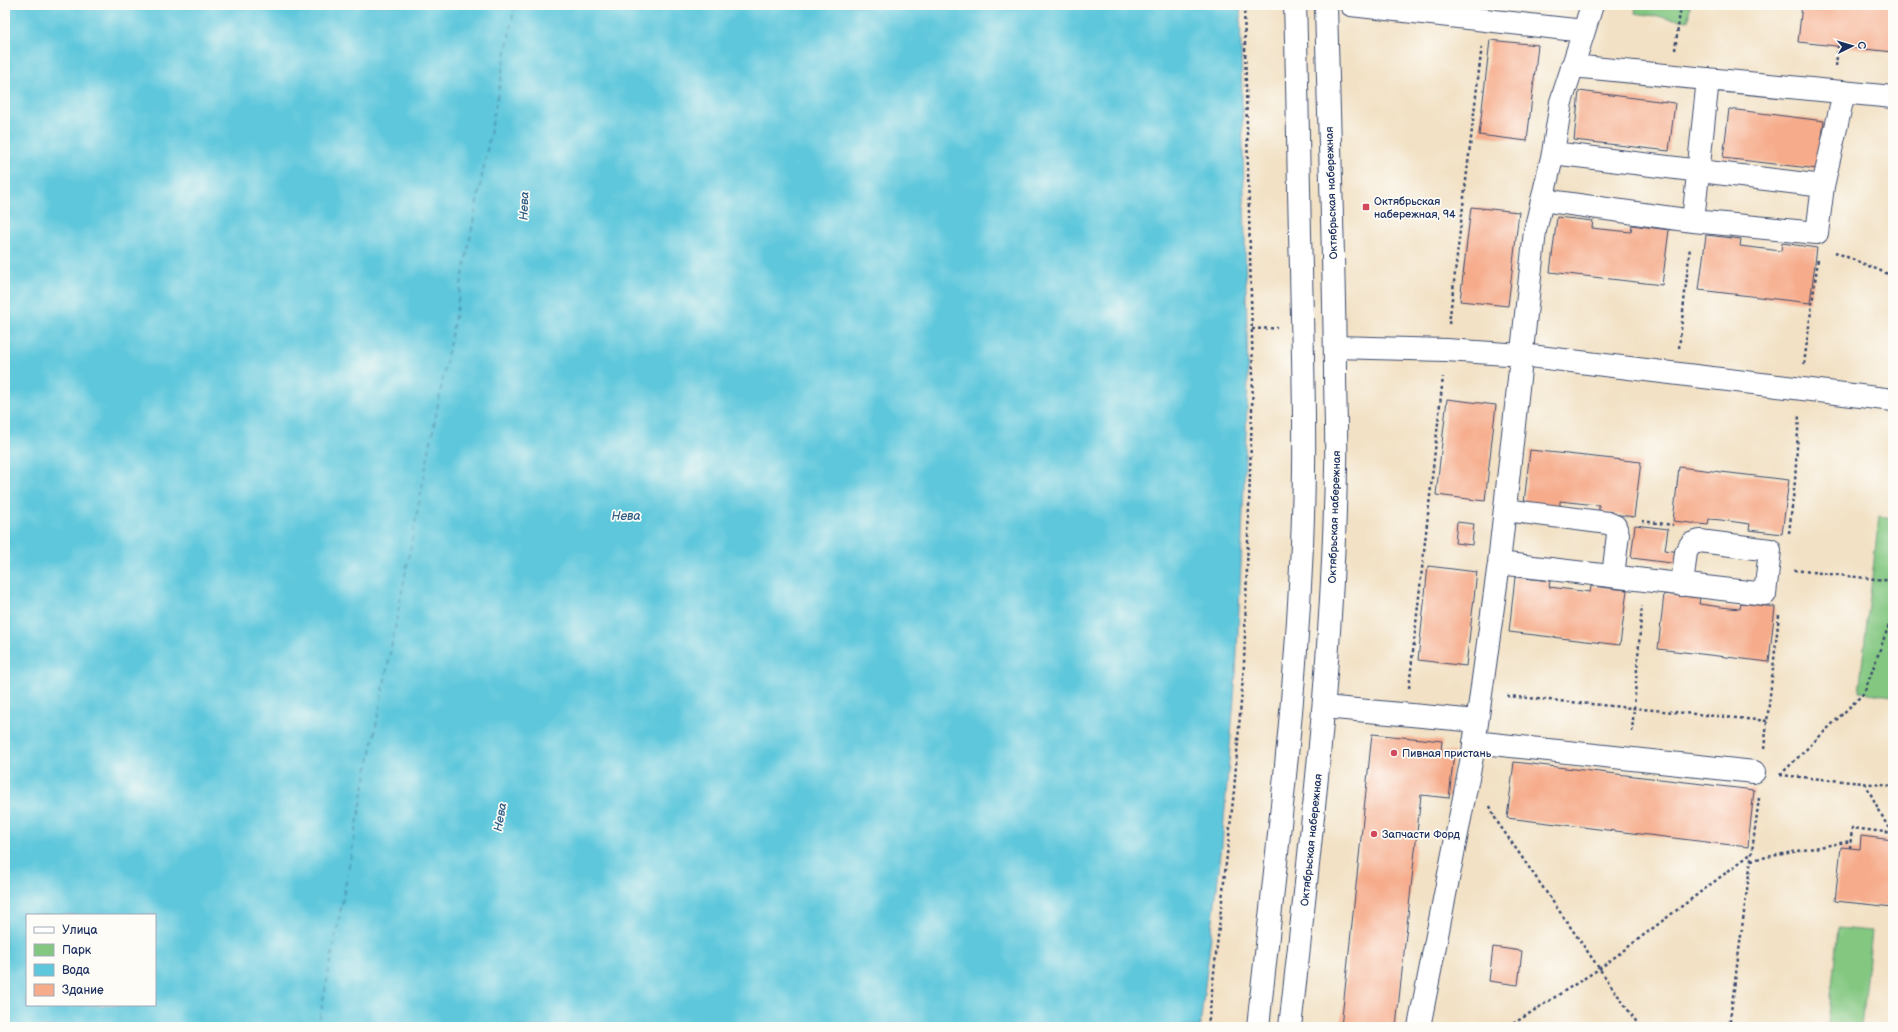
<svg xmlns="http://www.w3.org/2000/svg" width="1898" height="1032" viewBox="0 0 1898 1032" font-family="'Balsamiq Sans',sans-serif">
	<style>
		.green { fill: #83c781; stroke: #4f7b70 }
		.water { fill: #5fc7dc; stroke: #3d7b9d; fill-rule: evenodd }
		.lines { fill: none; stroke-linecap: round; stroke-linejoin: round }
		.ferry { stroke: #2f5d84; stroke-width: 1; stroke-dasharray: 5 4; stroke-linecap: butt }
		.building { fill: #f6ac8b }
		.minor-casing { stroke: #3b4a6d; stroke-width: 24 }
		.major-casing { stroke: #3b4a6d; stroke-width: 24 }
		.path { stroke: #3b4a6d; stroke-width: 2.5; stroke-dasharray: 3 3; stroke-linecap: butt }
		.minor { stroke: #fff; stroke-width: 22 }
		.major { stroke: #fff; stroke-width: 22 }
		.poi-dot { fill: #d1495b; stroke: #fdfcf7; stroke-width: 1.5 }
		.labels { text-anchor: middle; stroke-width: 3.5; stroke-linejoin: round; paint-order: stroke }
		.street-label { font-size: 11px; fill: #1b2f5e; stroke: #fdfcf7 }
		.poi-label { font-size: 11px; fill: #1b2f5e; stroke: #fdfcf7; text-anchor: start }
		.water-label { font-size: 12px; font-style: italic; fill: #2f5d84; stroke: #fdfcf7 }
	</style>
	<rect width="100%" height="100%" fill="#fdfcf7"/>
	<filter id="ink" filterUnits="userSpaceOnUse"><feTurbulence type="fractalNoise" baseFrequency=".025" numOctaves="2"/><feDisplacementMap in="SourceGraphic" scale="8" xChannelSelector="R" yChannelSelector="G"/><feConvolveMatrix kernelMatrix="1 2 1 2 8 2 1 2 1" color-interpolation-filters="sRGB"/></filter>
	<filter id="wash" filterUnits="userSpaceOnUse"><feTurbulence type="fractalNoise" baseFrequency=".012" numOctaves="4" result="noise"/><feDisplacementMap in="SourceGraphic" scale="16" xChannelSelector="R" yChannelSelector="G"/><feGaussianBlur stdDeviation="0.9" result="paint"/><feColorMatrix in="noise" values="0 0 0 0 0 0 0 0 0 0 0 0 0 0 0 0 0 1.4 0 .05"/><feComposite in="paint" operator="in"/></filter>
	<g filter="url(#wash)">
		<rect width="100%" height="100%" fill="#f2e1c4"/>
		<path class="green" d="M1636,5H1690L1688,21L1635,13Z
			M1879,516L1893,518V696L1859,692Z
			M1838,928L1872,931L1862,1027L1828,1024Z"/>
		<path class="water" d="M5,5H1240L1248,380L1241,565L1236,674L1222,845L1200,1027H5ZM27,915H155V1005H27Z"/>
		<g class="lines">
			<path class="ferry" d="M318,1027L515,5"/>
		</g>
		<g id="blocks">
			<path class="building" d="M1802,5H1893V52L1798,42Z
				M1490,40L1538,45L1527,141L1479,135Z
				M1579,91L1675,103L1669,151L1574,140Z
				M1729,109L1824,121L1818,169L1723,158Z
				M1471,207L1519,212L1508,306L1460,301Z
				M1557,217L1593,221L1592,228L1600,229L1631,232L1632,225L1669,230L1662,285L1550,272Z
				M1706,235L1741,239L1740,246L1781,251L1782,243L1817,248L1810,303L1699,290Z
				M1447,399L1496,405L1485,501L1436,495Z
				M1530,450L1641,462L1634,517L1599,512V505L1587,504L1560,501V508L1524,503Z
				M1679,467L1789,480L1782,534L1749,530L1750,524L1721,520L1709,519L1708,525L1673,521Z
				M1457,522L1474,524L1472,545L1455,543Z
				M1635,525L1668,529L1665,550L1680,552L1679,564L1631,558Z
				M1428,566L1477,572L1466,666L1418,660Z
				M1515,577L1550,581L1549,587L1590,592L1591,586L1627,590L1620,645L1509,632Z
				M1664,594L1700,598L1699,604L1721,607L1740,609L1741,603L1775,607L1769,662L1658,649Z
				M1372,734L1442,741L1441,751L1454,752L1449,798L1421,795L1396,1027H1341Z
				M1514,762L1754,790L1748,847L1507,818Z
				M1861,836L1893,840V907L1835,901L1841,847L1860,849Z
				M1493,947L1522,951L1518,985L1489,981Z"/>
		</g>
	</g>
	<g filter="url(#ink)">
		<use href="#blocks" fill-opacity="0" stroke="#3b4a6d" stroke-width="1"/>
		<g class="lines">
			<defs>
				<path id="minor" d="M1351,5L1584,31L1561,102L1553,153L1535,231L1499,563L1473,752L1419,1027
					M1584,31L1592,5
					M1572,66L1893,97
					M1553,153L1823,186
					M1542,200L1693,221L1817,233L1823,186L1844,92
					M1693,221L1708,79
					M1335,347L1446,350L1522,355L1893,400
					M1505,510L1608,523L1615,526L1618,534L1613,576
					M1499,563L1765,594L1770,550L1700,541L1691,544L1686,552L1682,585
					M1324,707L1477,721
					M1474,742L1754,772"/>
				<path id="major" d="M1258,1027C1278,841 1302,655 1304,468C1305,401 1302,334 1301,267C1298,180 1298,92 1295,5
					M1290,1027C1311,841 1333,655 1336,468C1337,436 1335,403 1335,370C1334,249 1329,127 1326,5"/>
			</defs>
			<use href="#minor" class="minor-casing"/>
			<use href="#major" class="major-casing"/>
			<path class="path" d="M1675,50L1681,5
				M1836,66L1838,46
				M1835,252L1893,276
				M1449,324L1482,45
				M1252,329L1277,328
				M1679,348L1690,247
				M1804,364L1818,259
				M1642,521L1673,525
				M1789,533L1795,481L1799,414
				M1794,570L1893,581
				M1409,688L1443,377
				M1507,696L1768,721
				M1632,732L1642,606
				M1764,749L1779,615
				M1780,775L1864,693L1893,614
				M1780,775L1893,786
				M1865,783L1891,833L1893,830
				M1490,806L1496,820L1640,1027
				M1850,848L1852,828L1893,833
				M1751,860L1851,841
				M1208,1027L1234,791L1244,664L1253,378L1244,5
				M1508,1027L1599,969L1752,853
				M1729,1027L1759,798"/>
			<use href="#minor" class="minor"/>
			<use href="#major" class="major"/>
		</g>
	</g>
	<g class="poi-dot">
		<rect x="1362" y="203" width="8" height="8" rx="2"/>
		<circle cx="1394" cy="753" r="4"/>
		<circle cx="1374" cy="834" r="4"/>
	</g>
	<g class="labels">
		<g class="street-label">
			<text transform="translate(1331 193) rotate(-92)" y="4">Октябрьская набережная</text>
			<text transform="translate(1334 517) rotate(-88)" y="4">Октябрьская набережная</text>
			<text transform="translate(1311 840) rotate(-84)" y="4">Октябрьская набережная</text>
		</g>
		<g class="poi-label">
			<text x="1374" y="205">Октябрьская<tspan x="1374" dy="13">набережная, 94</tspan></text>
			<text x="1402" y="757">Пивная пристань</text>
			<text x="1382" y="838">Запчасти Форд</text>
		</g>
		<g class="water-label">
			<text transform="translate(524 206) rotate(-88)" y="4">Нева</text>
			<text x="626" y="520">Нева</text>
			<text transform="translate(500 817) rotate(-80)" y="4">Нева</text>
		</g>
	</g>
	<rect width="1898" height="1032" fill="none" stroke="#fdfcf7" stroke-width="20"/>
	<rect x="26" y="914" width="130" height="92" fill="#fdfcf7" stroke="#a3aaba"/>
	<rect x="34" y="927" width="20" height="6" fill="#ffffff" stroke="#a3aaba"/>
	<text x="62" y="934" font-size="12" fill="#1b2f5e">Улица</text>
	<rect x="34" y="944" width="20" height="12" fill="#83c781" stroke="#a3aaba"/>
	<text x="62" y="954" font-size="12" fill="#1b2f5e">Парк</text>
	<rect x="34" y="964" width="20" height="12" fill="#5fc7dc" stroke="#a3aaba"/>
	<text x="62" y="974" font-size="12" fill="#1b2f5e">Вода</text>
	<rect x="34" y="984" width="20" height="12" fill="#f6ac8b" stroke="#a3aaba"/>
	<text x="62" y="994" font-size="12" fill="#1b2f5e">Здание</text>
	<g transform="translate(1852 46) rotate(85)" stroke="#fdfcf7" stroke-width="3" paint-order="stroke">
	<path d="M0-3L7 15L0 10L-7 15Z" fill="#1b2f5e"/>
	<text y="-6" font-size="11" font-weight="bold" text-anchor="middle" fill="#1b2f5e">С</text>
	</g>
</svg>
